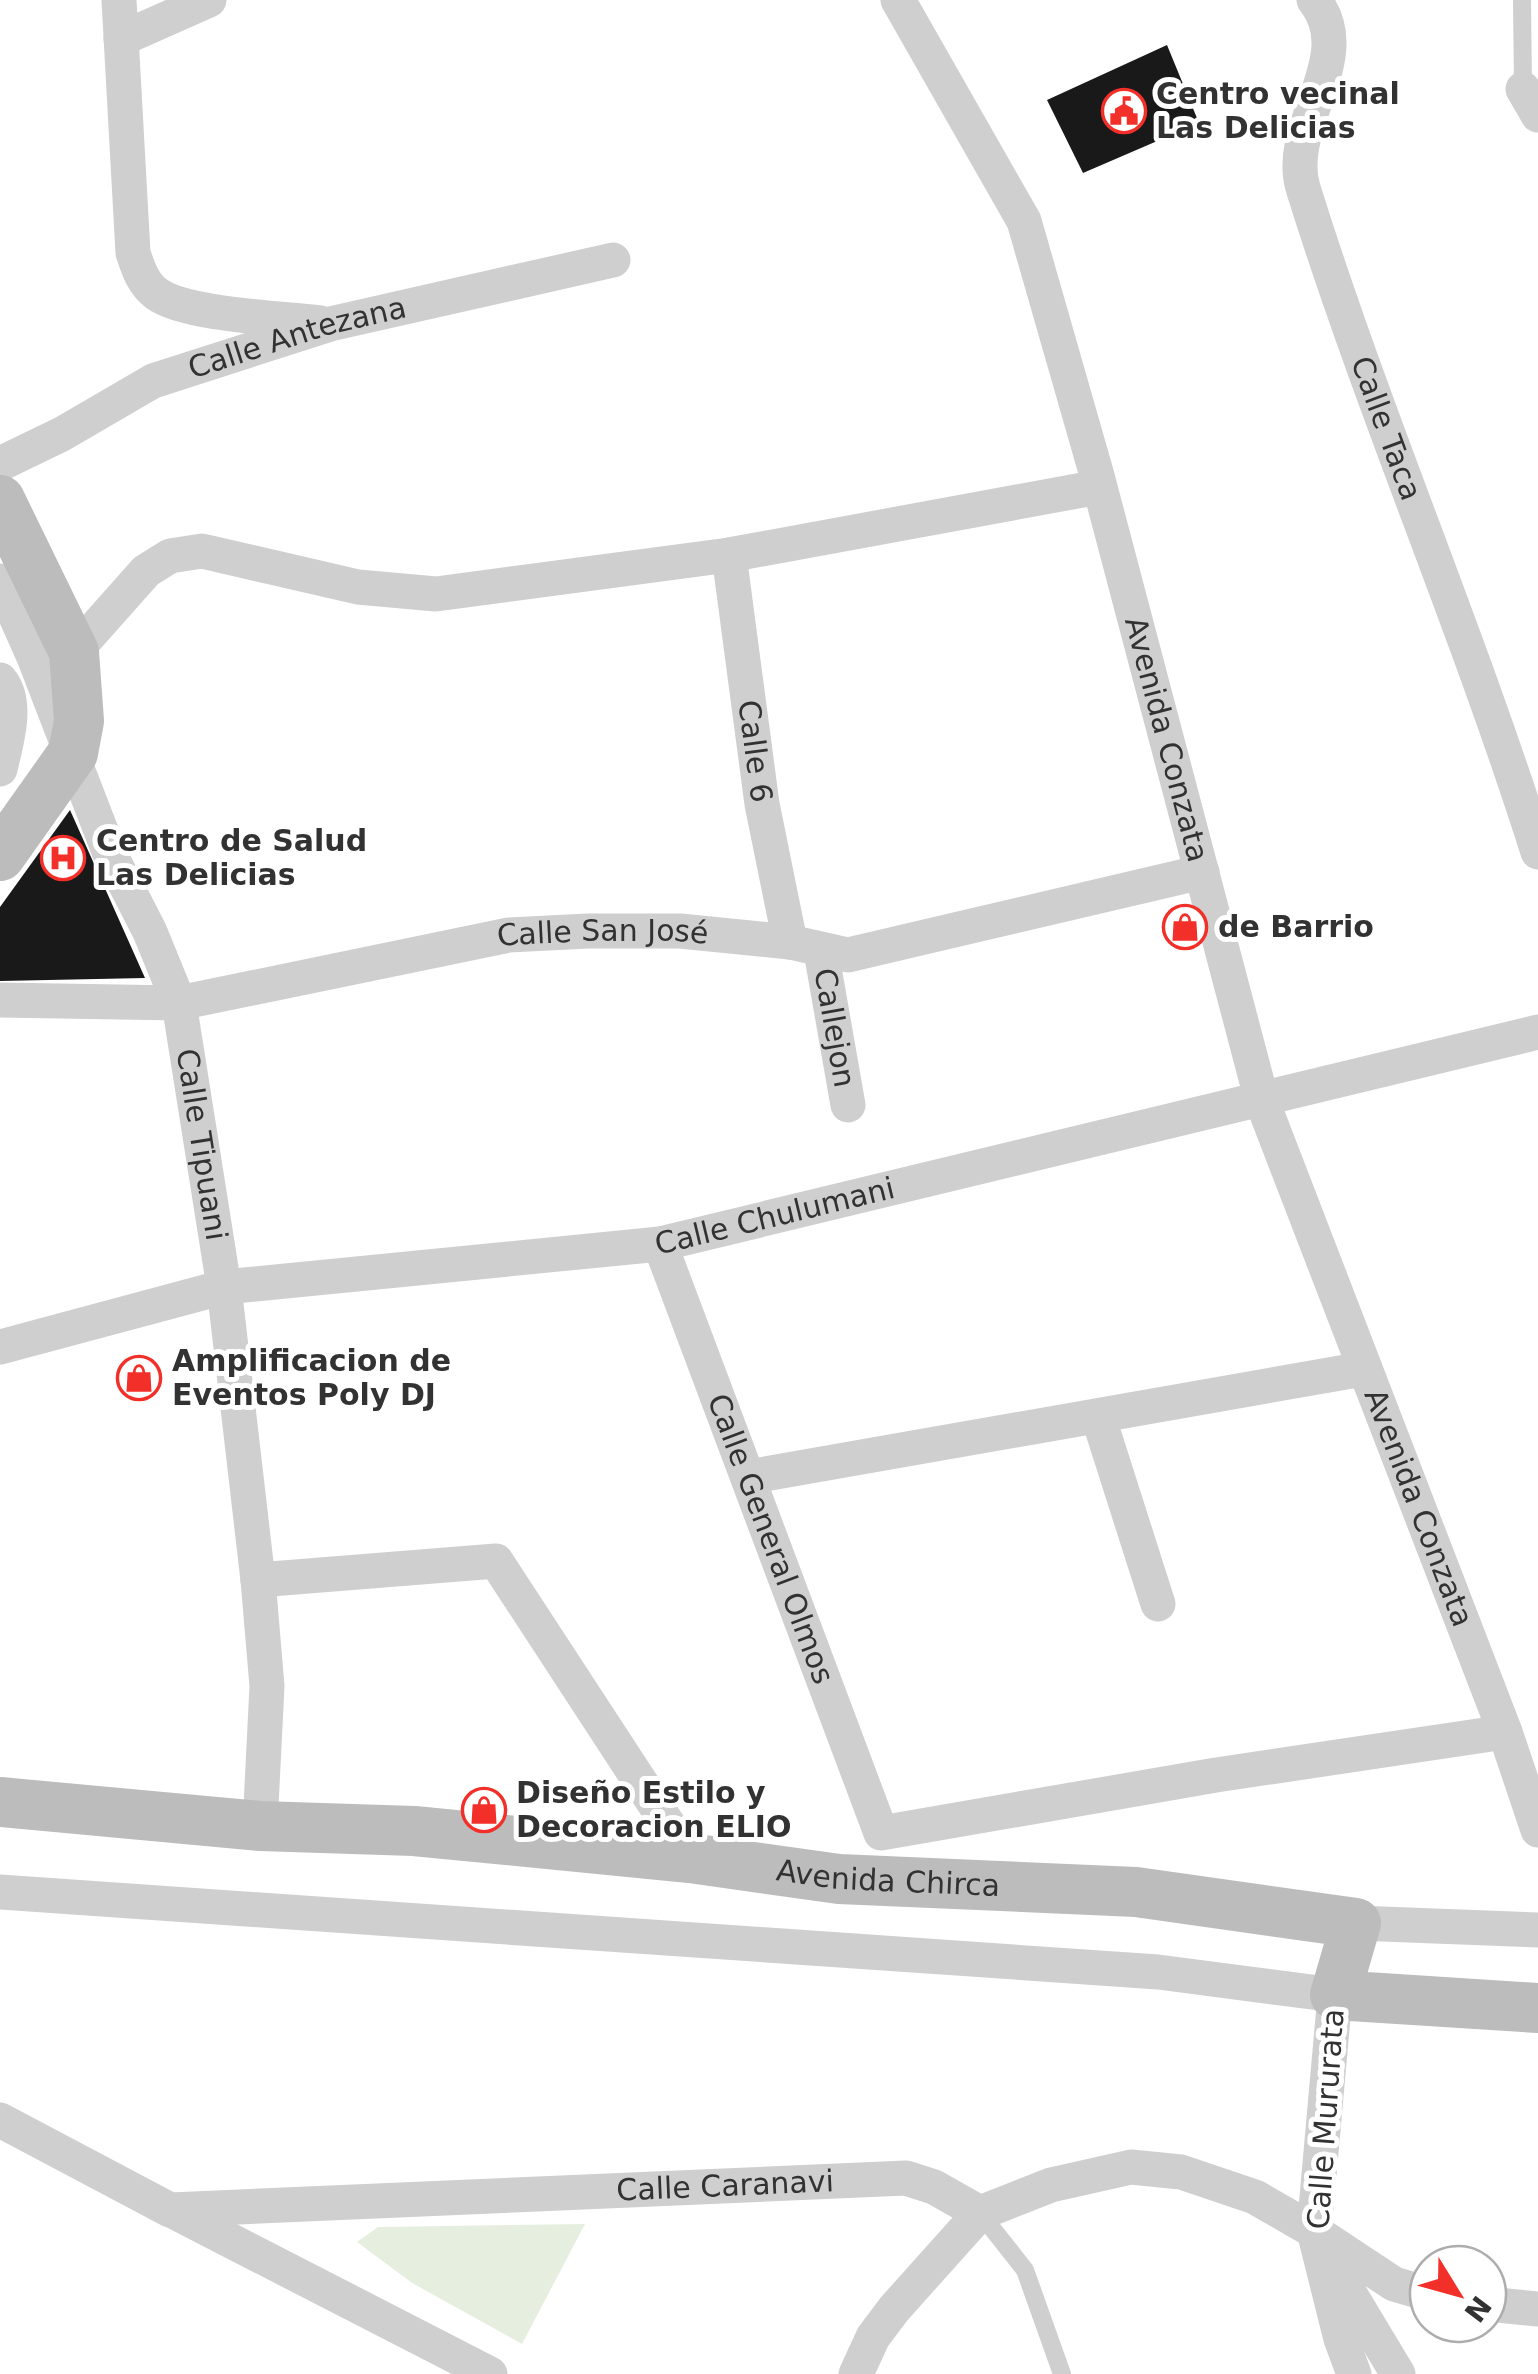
<svg xmlns="http://www.w3.org/2000/svg" width="1538" height="2374" viewBox="0 0 1538 2374" font-family="'DejaVu Sans',sans-serif">
	<style>
		.green { fill: #e6efdf }
		.building { fill: #191919 }
		.lines { fill: none; stroke-linecap: round; stroke-linejoin: round }
		.lane { stroke: #cfcfcf; stroke-width: 18 }
		.street { stroke: #cfcfcf; stroke-width: 35 }
		.secondary { stroke: #bcbcbc; stroke-width: 50 }
		.labels { text-anchor: middle; stroke-width: 10; stroke-linejoin: round; paint-order: stroke }
		.poi-label { font-size: 30px; font-weight: bold; fill: #323232; stroke: #fff; text-anchor: start }
		.street-label { font-size: 30px; fill: #323232; stroke: #fff }
	</style>
	<rect width="100%" height="100%" fill="#fff"/>
	<path class="green" d="M585,2224L522,2344L412,2283L357,2242L378,2227Z"/>
	<path class="building" d="M1167,45L1199,123L1083,173L1047,100Z
		M70,810L145,978L0,981V907Z"/>
	<g class="lines">
		<path class="lane" d="M1522,0L1523,89
			M980,2213L1025,2270L1062,2374"/>
		<g class="street">
			<path d="M119,0L133,253C138,268 143,284 157,294C186,315 282,318 321,323"/>
			<path id="s1" d="M898,0L1024,221L1096,472L1262,1101L1505,1732L1538,1830"/>
			<path id="s2" d="M1314,0C1360,57 1284,124 1303,188C1373,412 1467,628 1538,852"/>
			<path d="M121,39L209,0"/>
			<path d="M1523,89L1538,115"/>
			<path id="s3" d="M0,464L62,434L153,381L330,324L613,260"/>
			<path id="s4" d="M729,555L762,804L790,942"/>
			<path id="s5" d="M0,581L34,657L110,854L150,932L179,1003L224,1287L258,1580L267,1686L260,1826"/>
			<path d="M74,652L146,571L170,556L202,551L358,587L436,594L729,555L1099,487"/>
			<path d="M0,680C19,702 6,743 0,769"/>
			<path id="s6" d="M821,951L848,1105"/>
			<path id="s7" d="M0,1000L179,1003L509,935L588,931H680L790,942L848,955L1202,872"/>
			<path id="s8" d="M660,1244L881,1833L1216,1775L1505,1732"/>
			<path id="s9" d="M0,1347L224,1287L660,1244L1538,1032"/>
			<path d="M1098,1416L1158,1604"/>
			<path d="M748,1477L1363,1369"/>
			<path d="M258,1580L496,1561L690,1858"/>
			<path d="M0,1892L1158,1972L1335,1995L1314,2231L1341,2339L1354,2374"/>
			<path d="M1356,1923L1538,1930"/>
			<path id="s10" d="M0,2120L170,2210L906,2178L934,2187L980,2213"/>
			<path d="M171,2210L490,2374"/>
			<path d="M1336,2271L1398,2374"/>
			<path d="M1488,2304L1538,2309"/>
			<path d="M856,2374L873,2337L894,2309L980,2213L1051,2185L1131,2167L1181,2172L1255,2197L1314,2231L1394,2284L1428,2294"/>
		</g>
		<g class="secondary">
			<path d="M0,500L74,652L79,721L73,753L0,856"/>
			<path id="s11" d="M0,1802L260,1826L414,1831L690,1858L839,1879L1136,1892L1356,1923L1335,1995L1538,2008"/>
		</g>
	</g>
	<defs>
		<symbol id="civic-ring" viewBox="-11 -11 22 22"><circle r="9.5" fill="#fff" stroke="#f32f29" stroke-width="1.5"/><path d="M-.6-6.5H3V-4.5H.6V-3L4-1V1h2V6H-6V1h2V-1L-.6-3ZM-1.2 2.5V6h2.4V2.5Z" fill="#f32f29"/></symbol>
		<symbol id="hospital-ring" viewBox="-11 -11 22 22"><circle r="9.5" fill="#fff" stroke="#f32f29" stroke-width="1.5"/><path d="M-5-5h3v3.5h4V-5h3V5h-3V1.5h-4V5h-3Z" fill="#f32f29"/></symbol>
		<symbol id="shop-ring" viewBox="-11 -11 22 22"><circle r="9.5" fill="#fff" stroke="#f32f29" stroke-width="1.5"/><path d="M-5-2.5h2.3a2.7 3.5 0 0 1 5.4 0H5L5.5 6h-11ZM-1.5-2.5h3a1.5 2.3 0 0 0-3 0Z" fill="#f32f29"/></symbol>
	</defs>
	<g fill-rule="evenodd">
		<use href="#civic-ring" x="1099" y="86" width="50" height="50"/>
		<use href="#hospital-ring" x="38" y="833" width="50" height="50"/>
		<use href="#shop-ring" x="1160" y="902" width="50" height="50"/>
		<use href="#shop-ring" x="114" y="1353" width="50" height="50"/>
		<use href="#shop-ring" x="459" y="1785" width="50" height="50"/>
	</g>
	<g class="labels">
		<g class="poi-label">
			<text x="1156" y="104">Centro vecinal<tspan x="1156" dy="34">Las Delicias</tspan></text>
			<text x="96" y="851">Centro de Salud<tspan x="96" dy="34">Las Delicias</tspan></text>
			<text x="1218" y="937">de Barrio</text>
			<text x="172" y="1371">Amplificacion de<tspan x="172" dy="34">Eventos Poly DJ</tspan></text>
			<text x="516" y="1803">Diseño Estilo y<tspan x="516" dy="34">Decoracion ELIO</tspan></text>
		</g>
		<g class="street-label">
			<text dy="10" stroke="none"><textPath href="#s3" startOffset="325">Calle Antezana</textPath></text>
			<text dy="10" stroke="none"><textPath href="#s2" startOffset="450">Calle Taca</textPath></text>
			<text dy="10" stroke="none"><textPath href="#s1" startOffset="792">Avenida Conzata</textPath></text>
			<text dy="10" stroke="none"><textPath href="#s4" startOffset="198">Calle 6</textPath></text>
			<text dy="10" stroke="none"><textPath href="#s7" startOffset="610">Calle San José</textPath></text>
			<text dy="10" stroke="none"><textPath href="#s6" startOffset="78">Callejon</textPath></text>
			<text dy="10" stroke="none"><textPath href="#s5" startOffset="602">Calle Tipuani</textPath></text>
			<text dy="10" stroke="none"><textPath href="#s9" startOffset="788">Calle Chulumani</textPath></text>
			<text dy="10" stroke="none"><textPath href="#s1" startOffset="1602">Avenida Conzata</textPath></text>
			<text dy="10" stroke="none"><textPath href="#s8" startOffset="315">Calle General Olmos</textPath></text>
			<text dy="10" stroke="none"><textPath href="#s11" startOffset="892">Avenida Chirca</textPath></text>
			<text transform="translate(1326 2119) rotate(-86)" y="10">Calle Mururata</text>
			<text dy="10" stroke="none"><textPath href="#s10" startOffset="748">Calle Caranavi</textPath></text>
		</g>
	</g>
	<g transform="translate(1458 2294) rotate(127)"><circle r="48" fill="#ffffff" stroke="#adadad" stroke-width="2.5"/>
	<path d="M0-8L18 38L0 25L-18 38Z" fill="#f32f29"/>
	<text y="-15" font-size="28" font-weight="bold" text-anchor="middle" fill="#323232">N</text>
	</g>
</svg>
